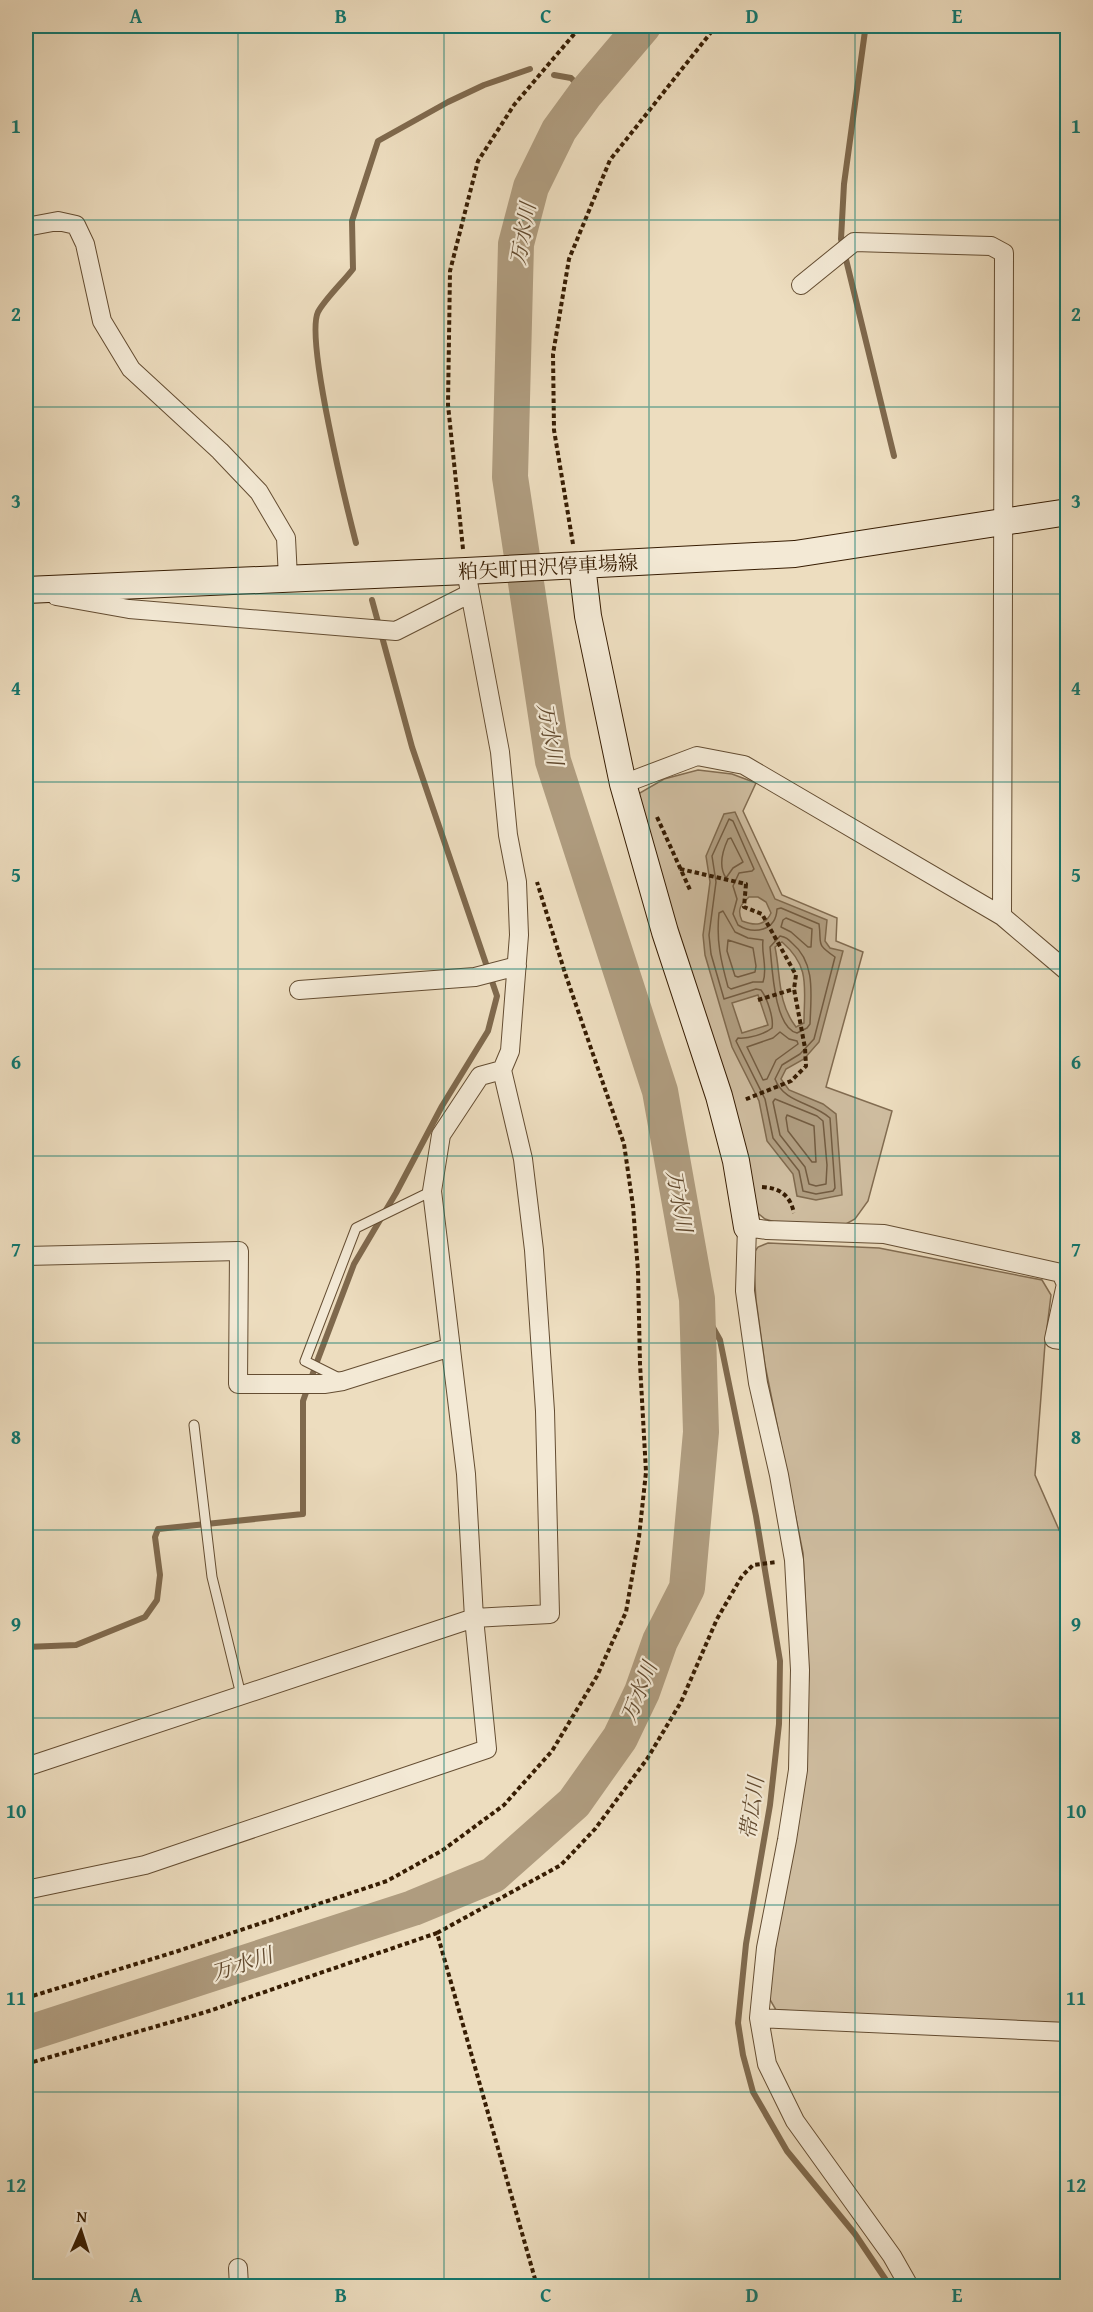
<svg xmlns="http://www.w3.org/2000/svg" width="1093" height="2312" viewBox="0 0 1093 2312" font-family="'Gentium Book Plus','Noto Serif JP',serif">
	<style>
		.green { fill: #cebc9f; stroke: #826c51; stroke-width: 1.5 }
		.water { fill: #af9c7f; stroke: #7f694d; stroke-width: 1.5; fill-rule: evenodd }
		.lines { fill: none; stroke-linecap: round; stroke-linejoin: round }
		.shore { stroke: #735c41; stroke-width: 1.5 }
		.stream { stroke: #7f694d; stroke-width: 6 }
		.river { stroke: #af9c7f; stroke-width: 36 }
		.lane-casing { stroke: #644d32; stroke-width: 11 }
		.street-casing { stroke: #644d32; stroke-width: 20 }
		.secondary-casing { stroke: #371d03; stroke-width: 28 }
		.path { stroke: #371d03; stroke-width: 4; stroke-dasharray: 4.5 3; stroke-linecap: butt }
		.lane { stroke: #f3e9d5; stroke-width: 9 }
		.street { stroke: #f3e9d5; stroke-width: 18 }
		.secondary { stroke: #f3e9d5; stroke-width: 26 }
		.grid { fill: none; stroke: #0f766e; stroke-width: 1.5; stroke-opacity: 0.55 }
		.labels { text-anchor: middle; stroke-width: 4.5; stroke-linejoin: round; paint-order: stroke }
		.street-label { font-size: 20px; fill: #371d03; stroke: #f3e9d5 }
		.water-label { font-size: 21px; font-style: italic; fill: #61492e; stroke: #f3e9d5 }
		.neatline { fill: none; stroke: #0f766e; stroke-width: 2 }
		.grid-label { font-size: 20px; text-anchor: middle; font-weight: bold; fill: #0f766e }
	</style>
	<rect width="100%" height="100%" fill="#edddbf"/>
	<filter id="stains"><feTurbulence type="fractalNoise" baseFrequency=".00333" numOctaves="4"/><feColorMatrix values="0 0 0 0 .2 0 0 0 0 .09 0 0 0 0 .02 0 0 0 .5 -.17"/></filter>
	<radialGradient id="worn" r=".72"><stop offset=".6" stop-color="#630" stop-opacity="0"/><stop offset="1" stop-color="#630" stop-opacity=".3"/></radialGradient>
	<path class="green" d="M698,770L732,774L756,783L743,811L782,895L837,918L836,941L863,952L826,1087L892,1111L868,1201L855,1219L846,1224L778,1223L765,1219L754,1210L638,794L664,779Z
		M768,1243L879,1248L1042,1280L1051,1295L1045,1344L1035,1475L1067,1548V2026L776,2010L769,1998L809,1677L803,1553L765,1365L756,1300L753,1254L758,1247Z"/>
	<path class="water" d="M735,812L775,899L827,920L825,941L830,948L843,951L819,1042L804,1059L786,1069L781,1079L789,1090L823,1104L836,1114L842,1195L816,1200L797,1196L793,1174L767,1141L759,1101L732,1047L705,955L703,935L710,882L706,856L724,814ZM749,897H758L766,902L771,913C765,926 755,926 742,921C737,910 740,905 749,897ZM782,942C811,967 804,988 804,1023L796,1027C777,1002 781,976 775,947ZM758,995L768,1025L742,1033L732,1003Z"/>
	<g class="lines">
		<path class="shore" d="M729,819L733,821L754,869L752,871L739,873L733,886L737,899L733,914L738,925C754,935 776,931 777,909L781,908L819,924C822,945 815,943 835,957L814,1039L800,1054L782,1065L775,1079C784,1103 812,1102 830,1118L835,1188L833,1191L816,1194L803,1191L799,1171L773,1138L765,1099L736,1041L738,1038C748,1039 765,1034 772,1028C774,1018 767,998 761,990L756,989L724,999L711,954L709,935L716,882L712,856Z
			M731,838L743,862L733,868L726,878C718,866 722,852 728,839Z
			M723,911L735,932L748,938L763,940C761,954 768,968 763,982H753L731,989L728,987C721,961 716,941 719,913Z
			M786,918L812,929L811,947H808L791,932L781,927L783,920Z
			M780,936C786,937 788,939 792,943C816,963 811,995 810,1024L807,1028L797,1033C774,1028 772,965 770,947Z
			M728,940L753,948L756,966L755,972L738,977L735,976L727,951Z
			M780,1032L789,1039L797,1041L798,1044L776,1060L767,1079L763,1080L747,1047L773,1038Z
			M775,1099L817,1116L823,1121L827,1165L826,1184L816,1186L809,1184L805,1167L780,1135L773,1102Z
			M787,1115L814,1126L816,1162H812L788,1131L786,1118Z"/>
		<path class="stream" d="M868,26L865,31L844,184L841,239L894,456
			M554,75L571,78L586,93
			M356,543C347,508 305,339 318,312C325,299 343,282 353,269L352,221L378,141L448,102L484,85L530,69
			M697,1299L720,1340L756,1516L780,1661L779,1724L770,1805L746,1944L738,2023L743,2055L753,2092L787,2151L855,2234L890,2286
			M26,1647L76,1645L145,1617L157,1600L160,1575L155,1537L158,1529L303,1514V1401L318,1359L354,1264L396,1193L442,1106L488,1031L497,996L412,747L372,600"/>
		<path class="river" d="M26,2034L413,1908L493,1875L574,1803L620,1738L642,1692L660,1641L687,1588L701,1432L697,1299L660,1091L553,761L510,477L516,244L531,187L559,130L586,93L643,26"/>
		<defs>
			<path id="lane" d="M341,1379L305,1361L356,1228L432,1191
				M194,1425L212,1577L241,1695"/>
			<path id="street" d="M26,227L58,221L76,225L85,244L102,321L131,369L220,451L259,492L286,538L288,578
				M801,285L854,242L991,246L1004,253L1002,916
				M56,596L129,609L396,631L469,594
				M623,784L697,756L744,765L1002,916L1068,972
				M299,990L475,977L517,966
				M26,1256L239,1251L238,1384H324L343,1381L451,1347
				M26,1767L474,1618L550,1614L545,1411L534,1250L523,1159L502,1070L510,1051L519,935L517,882L508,835L500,752L466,571
				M26,1890L145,1865L487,1749L474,1618L466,1474L432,1191L441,1135L480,1076L502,1070
				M759,2018L1068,2032
				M238,2268L239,2286
				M909,2286L892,2256L795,2121L767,2064L759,2018L766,1948L787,1840L798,1770L800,1670L794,1560L779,1475L758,1383L745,1291L747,1227L767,1230L884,1234L1061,1273L1066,1284L1054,1339L1068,1341"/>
			<path id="secondary" d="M582,565L588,616L623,784L665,932L719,1096L736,1161L747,1227
				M26,590L466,571L795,554L1068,512"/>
		</defs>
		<use href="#lane" class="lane-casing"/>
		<use href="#street" class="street-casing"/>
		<use href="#secondary" class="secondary-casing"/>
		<path class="path" d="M573,544L554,430L553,354L569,259L610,160L716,26
			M463,549L448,405L450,271L478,161L514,105L581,26
			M657,817L691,892
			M680,869L746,884L744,907L762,914L796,975L794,989L805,1048L806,1066L791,1081L744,1100
			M758,1000L794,989
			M762,1187C780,1188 790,1195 794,1213
			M437,1933L561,1865L595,1829L647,1759L681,1702L717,1619L742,1576L753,1565L777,1562
			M26,1998L178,1951L387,1881L443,1850L504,1805L552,1751L597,1676L626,1612L639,1537L646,1472L640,1364L638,1271L633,1206L624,1144L565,973L537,882
			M26,2064L206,2012L437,1933L537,2286"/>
		<use href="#lane" class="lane"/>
		<use href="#street" class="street"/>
		<use href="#secondary" class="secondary"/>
	</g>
	<path class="grid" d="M238,26V2286M444,26V2286M649,26V2286M855,26V2286M26,220H1068M26,407H1068M26,594H1068M26,782H1068M26,969H1068M26,1156H1068M26,1343H1068M26,1530H1068M26,1718H1068M26,1905H1068M26,2092H1068"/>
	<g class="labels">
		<g class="street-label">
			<text transform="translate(548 567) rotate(-3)" y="7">粕矢町田沢停車場線</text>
		</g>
		<g class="water-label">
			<text transform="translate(523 234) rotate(-80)" y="7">万水川</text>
			<text transform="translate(550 734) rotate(80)" y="7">万水川</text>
			<text transform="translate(679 1201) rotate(80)" y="7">万水川</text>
			<text transform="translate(639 1692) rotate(-68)" y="7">万水川</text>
			<text transform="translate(752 1808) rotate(-82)" y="7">帯広川</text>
			<text transform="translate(242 1964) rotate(-18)" y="7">万水川</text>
		</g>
	</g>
	<rect width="1093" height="2312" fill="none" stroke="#edddbf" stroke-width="66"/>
	<g transform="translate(81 2231) rotate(3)" stroke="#f3e9d5" stroke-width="4.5" paint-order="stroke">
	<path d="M0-4.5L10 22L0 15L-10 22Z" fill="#371d03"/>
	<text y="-9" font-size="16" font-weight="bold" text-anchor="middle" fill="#371d03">N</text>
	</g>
	<rect x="33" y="33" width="1027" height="2246" class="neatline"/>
	<g class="grid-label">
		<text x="136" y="23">A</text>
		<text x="341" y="23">B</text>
		<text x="546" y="23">C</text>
		<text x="752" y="23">D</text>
		<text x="957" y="23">E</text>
		<text x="16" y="133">1</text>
		<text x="1076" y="133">1</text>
		<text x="16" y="321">2</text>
		<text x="1076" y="321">2</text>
		<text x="16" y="508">3</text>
		<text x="1076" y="508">3</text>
		<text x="16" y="695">4</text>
		<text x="1076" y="695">4</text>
		<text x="16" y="882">5</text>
		<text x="1076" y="882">5</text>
		<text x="16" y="1069">6</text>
		<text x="1076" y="1069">6</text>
		<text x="16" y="1256">7</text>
		<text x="1076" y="1256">7</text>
		<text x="16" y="1444">8</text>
		<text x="1076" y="1444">8</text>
		<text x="16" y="1631">9</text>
		<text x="1076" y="1631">9</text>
		<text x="16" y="1818">10</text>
		<text x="1076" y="1818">10</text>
		<text x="16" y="2005">11</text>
		<text x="1076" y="2005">11</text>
		<text x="16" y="2192">12</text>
		<text x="1076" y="2192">12</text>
		<text x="136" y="2302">A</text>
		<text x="341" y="2302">B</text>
		<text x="546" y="2302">C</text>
		<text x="752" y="2302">D</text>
		<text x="957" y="2302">E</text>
	</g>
	<rect width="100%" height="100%" filter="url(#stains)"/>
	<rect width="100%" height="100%" fill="url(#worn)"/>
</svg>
